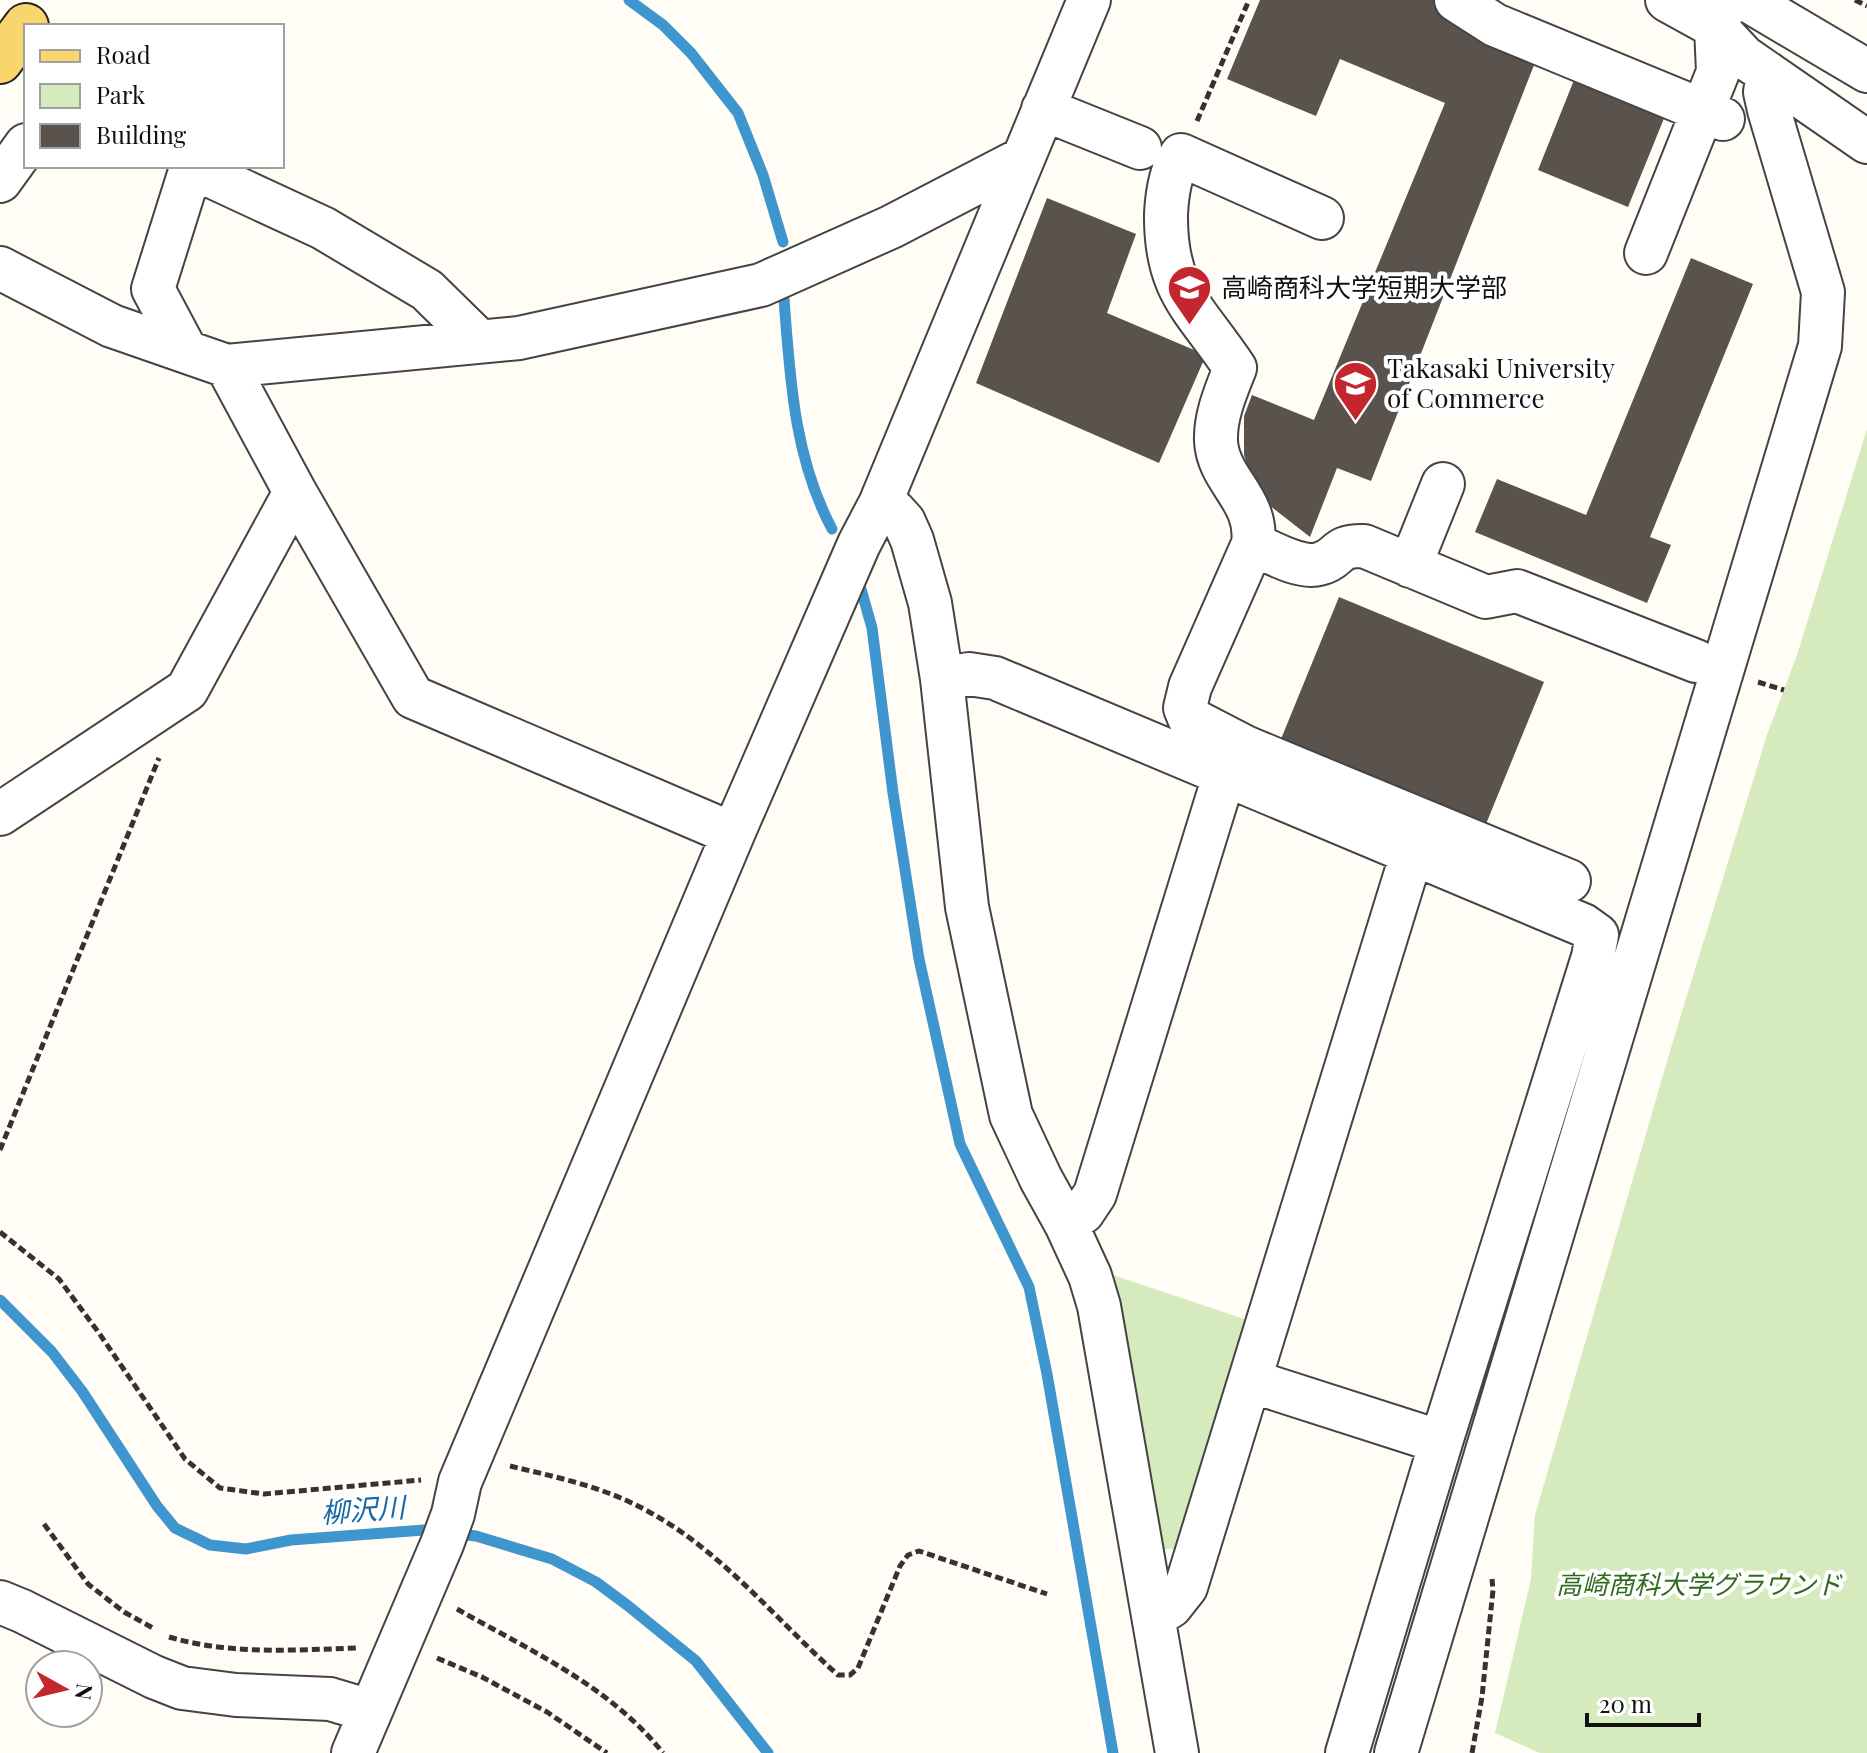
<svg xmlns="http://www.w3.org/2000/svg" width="1867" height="1753" viewBox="0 0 1867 1753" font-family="'Playfair Display','Noto Sans JP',serif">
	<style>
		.green { fill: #d5ebbd }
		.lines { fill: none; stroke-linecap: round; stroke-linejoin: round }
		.stream { stroke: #3f96cf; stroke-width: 11 }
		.building { fill: #5a524d }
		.minor-casing { stroke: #444; stroke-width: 46 }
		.major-casing { stroke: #222; stroke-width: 48 }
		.path { stroke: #333; stroke-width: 5; stroke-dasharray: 8 4; stroke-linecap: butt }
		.minor { stroke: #fff; stroke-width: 42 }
		.major { stroke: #f9d66b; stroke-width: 44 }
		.labels { text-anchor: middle; stroke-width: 8; stroke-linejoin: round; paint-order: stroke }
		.poi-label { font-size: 26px; fill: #111; stroke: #fff; text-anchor: start }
		.park-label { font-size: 26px; font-style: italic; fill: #2f6b1f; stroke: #fff }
		.water-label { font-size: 28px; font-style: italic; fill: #1768a6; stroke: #fff }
	</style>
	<rect width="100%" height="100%" fill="#fffdf5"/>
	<path class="green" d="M1867,429V1753H1540L1495,1733L1531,1579L1535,1515L1673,1041L1767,735L1797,655Z
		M1107,1273L1247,1320L1177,1549H1162L1133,1396L1118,1296Z"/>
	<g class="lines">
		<path class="stream" d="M629,0L663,25L691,53L738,113L763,175L783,242
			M784,299C790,378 794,458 832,529
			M861,589L872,628L893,793L919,959L960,1144L1029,1287L1047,1374L1113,1753
			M0,1300L52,1352L82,1391L157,1506L175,1528L210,1545L246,1549L291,1540L424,1530L476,1536L552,1559L596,1582L627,1605L696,1661L768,1753"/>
	</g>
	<path class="building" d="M1260,0H1446L1536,60L1371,481L1337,468L1310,537L1269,505L1252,481L1244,455V416L1252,395L1314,420L1445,103L1340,59L1316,116L1227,79Z
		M1574,80L1665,116L1628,207L1538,170Z
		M1047,198L1136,234L1107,313L1206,355L1159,463L976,383Z
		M1691,258L1753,284L1650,537L1671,545L1647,603L1475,532L1497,479L1586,515Z
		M1339,597L1544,682L1486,824L1281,739Z"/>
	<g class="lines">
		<defs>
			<path id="minor" d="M1456,0L1495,25L1723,119
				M1667,0L1716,27L1744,57L1867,142
				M1747,0L1867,71
				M1043,109L1140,148
				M189,166L323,228L427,290L479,341
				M0,181L26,145
				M1322,218L1181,155C1170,172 1167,194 1166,214C1165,292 1196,309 1235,368C1226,391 1215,416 1216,441C1218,481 1259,499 1253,544L1190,687L1185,708L1189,718L1245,747L1569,881
				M1646,253L1718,72L1716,27L1727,0
				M0,268L112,326L227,366L519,338L761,285L891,227L1022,159
				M186,351L153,289L191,168
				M227,366L295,492L413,697L733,834
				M880,504L894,511L904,522L912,540L930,603L942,679L967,907L1011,1115L1041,1179L1066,1224L1090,1276L1099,1306L1177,1753
				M1253,544C1271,552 1299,569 1319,564C1341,559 1333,545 1364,546L1486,597L1517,591L1696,661
				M1410,566L1443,484
				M942,679L969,674L995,678L1583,925L1597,935L1593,957L1441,1442L1347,1753
				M0,814L187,690L295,492
				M1066,1224L1083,1212L1095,1194L1224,776
				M1251,1381L1441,1442
				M0,1602L22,1611L154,1677L182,1688L236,1695L330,1699L370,1711
				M1154,1617L1171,1606L1186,1587L1412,853
				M353,1753L442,1544L453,1514L460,1482L733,834L859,544L880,504L1089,0
				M1396,1753L1820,346L1823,292L1769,110L1765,92L1768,75"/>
			<path id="major" d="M0,61L26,26"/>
		</defs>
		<use href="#minor" class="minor-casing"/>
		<use href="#major" class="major-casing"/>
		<path class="path" d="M1855,0L1867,6
			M1197,121L1249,0
			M1758,682L1784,690
			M0,1150L159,758
			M0,1232L59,1279L99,1333L185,1459L220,1488L264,1494L421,1480
			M510,1466C552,1476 599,1486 638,1506C718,1546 773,1617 838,1675H850L858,1668L900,1566L908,1555L919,1551L1047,1594
			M44,1524L88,1584L124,1612L153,1628
			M457,1609C529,1650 610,1686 663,1753
			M169,1637C231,1655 293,1650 357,1648
			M437,1658L482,1677L547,1712L607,1753
			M1472,1753L1482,1697L1493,1590L1492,1579"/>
		<use href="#minor" class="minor"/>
		<use href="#major" class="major"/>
	</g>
	<defs>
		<symbol id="university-pin" viewBox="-11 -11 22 30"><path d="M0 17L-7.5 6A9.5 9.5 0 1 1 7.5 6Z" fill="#c4262e" stroke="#fff"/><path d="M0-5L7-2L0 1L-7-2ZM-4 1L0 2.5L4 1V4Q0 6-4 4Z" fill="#fff"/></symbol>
	</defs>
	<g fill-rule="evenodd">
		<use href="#university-pin" x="1164" y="262" width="51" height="69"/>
		<use href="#university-pin" x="1330" y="358" width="51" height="69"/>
	</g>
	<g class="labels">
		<g class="poi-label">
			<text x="1221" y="297">高崎商科大学短期大学部</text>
			<text x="1387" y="378">Takasaki University<tspan x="1387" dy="30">of Commerce</tspan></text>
		</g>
		<g class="park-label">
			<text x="1699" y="1594">高崎商科大学グラウンド</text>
		</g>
		<g class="water-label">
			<text transform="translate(363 1510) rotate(-4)" y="10">柳沢川</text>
		</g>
	</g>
	<rect x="24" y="24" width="260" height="144" fill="#ffffff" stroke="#a0a0a0" stroke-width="2"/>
	<rect x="40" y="50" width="40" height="12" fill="#f9d66b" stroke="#a0a0a0" stroke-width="2"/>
	<text x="96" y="64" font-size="24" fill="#111111">Road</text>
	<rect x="40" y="84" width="40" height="24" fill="#d5ebbd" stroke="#a0a0a0" stroke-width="2"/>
	<text x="96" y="104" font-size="24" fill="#111111">Park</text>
	<rect x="40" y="124" width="40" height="24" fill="#5a524d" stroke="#a0a0a0" stroke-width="2"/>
	<text x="96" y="144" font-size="24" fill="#111111">Building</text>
	<g transform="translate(64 1689) rotate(98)"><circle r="38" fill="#ffffff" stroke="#a0a0a0" stroke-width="2"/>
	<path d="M0-6L14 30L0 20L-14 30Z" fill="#c4262e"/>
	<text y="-12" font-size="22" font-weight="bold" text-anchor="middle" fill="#111111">N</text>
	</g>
	<path d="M1587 1713v12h112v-12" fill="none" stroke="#111111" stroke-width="4"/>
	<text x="1599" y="1713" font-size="24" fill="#111111" stroke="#ffffff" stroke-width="6" paint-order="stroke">20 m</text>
</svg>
